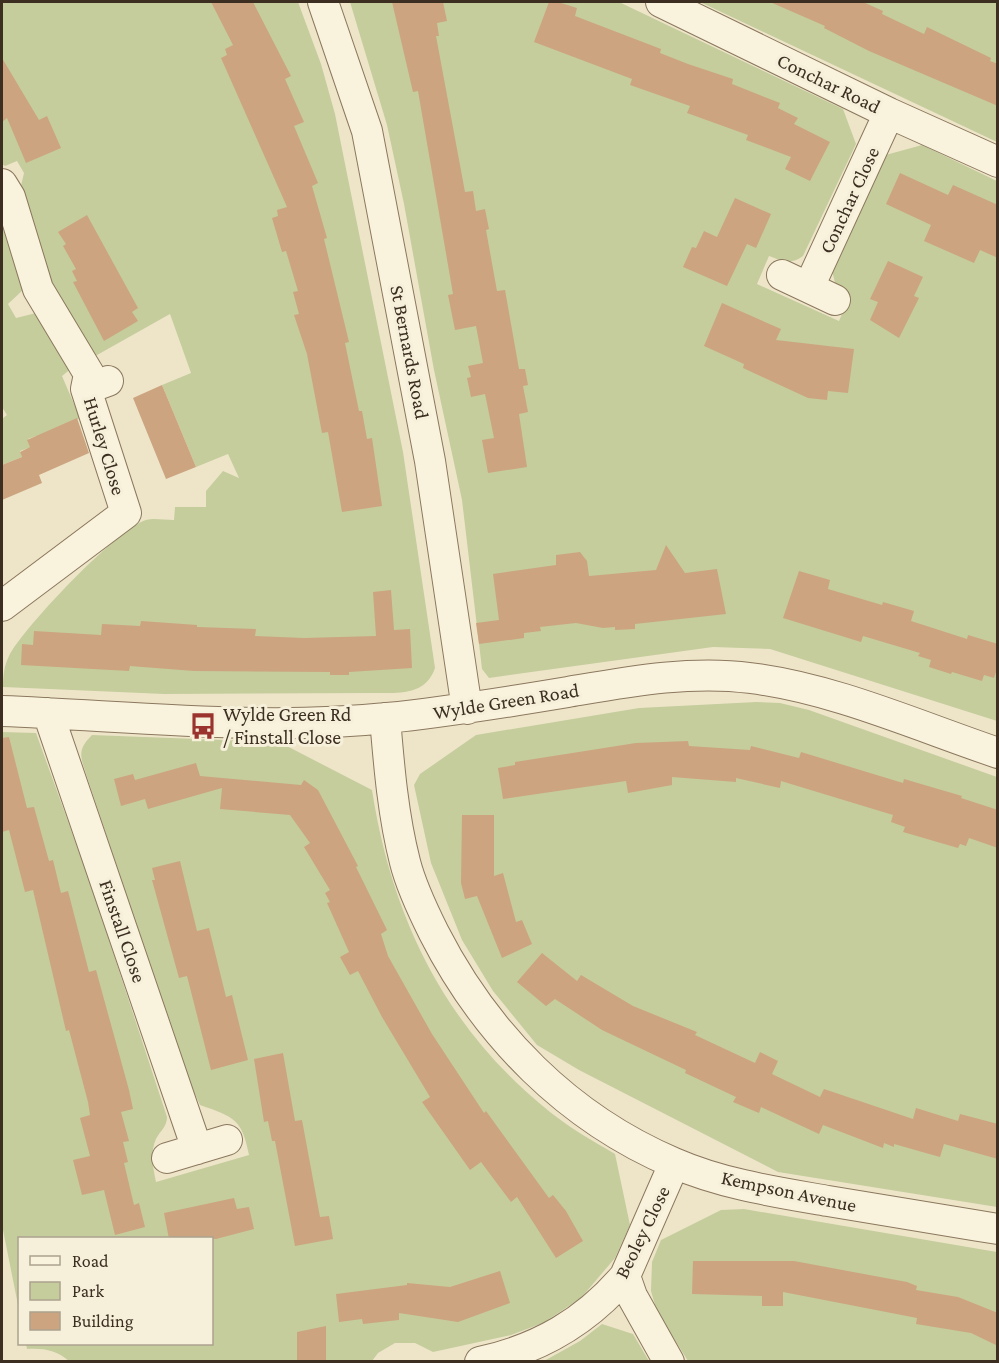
<svg xmlns="http://www.w3.org/2000/svg" width="999" height="1363" viewBox="0 0 999 1363" font-family="'Crimson Pro',serif">
	<style>
		.green { fill: #c5cd9d }
		.building { fill: #cca480 }
		.lines { fill: none; stroke-linecap: round; stroke-linejoin: round }
		.minor-casing { stroke: #8b785e; stroke-width: 32 }
		.minor { stroke: #f9f2dd; stroke-width: 30 }
		.labels { text-anchor: middle; stroke-width: 6; stroke-linejoin: round; paint-order: stroke }
		.street-label { font-size: 20px; fill: #3c2f21; stroke: #f6efd9 }
		.poi-label { font-size: 20px; fill: #3c2f21; stroke: #f6efd9; text-anchor: start }
	</style>
	<rect width="100%" height="100%" fill="#eee5c9"/>
	<path class="green" d="M2,2H298L321,64L335,114L403,452L435,668C426,695 400,693 377,693L164,694L3,687C3,676 4,666 9,656C23,628 118,528 146,520C154,518 165,520 174,520L175,507H206V491L223,471L239,478L228,454L196,467L162,385L191,373L170,314L90,359L56,303L20,190L24,173L17,161L5,166L2,164Z
		M350,2H619L843,109L856,144L803,256C791,265 782,261 769,256L757,284L839,321L850,294L835,283L831,266L882,156L922,145L997,181V721L770,649L713,647L489,678L482,669L462,500L434,370L404,204L387,125Z
		M700,2H997V142Z
		M2,205L25,288L8,304L16,318L36,313L72,368L62,376L80,418L39,442L36,436L28,439L31,447L20,451L22,457L2,465V419L7,415L2,407Z
		M756,702L780,703L809,710L997,777V1207L778,1172L579,1070L537,1045L493,991L462,940L431,863L414,785L420,774L476,735L639,708Z
		M2,732L36,733L91,885L167,1117C167,1127 160,1131 156,1139C150,1152 153,1168 156,1182L249,1155C242,1119 234,1117 200,1105L187,1077L87,777C81,757 76,751 92,735L279,742L372,790C392,919 446,1029 550,1112C570,1128 593,1141 615,1154L630,1225L615,1258L581,1298L543,1323L511,1335L433,1352L415,1343H395L378,1353L372,1361L70,1362C57,1350 43,1348 27,1349L26,1344H212V1238H20L19,1310L2,1225Z
		M744,1209L997,1252V1361H688L657,1312L651,1291L652,1262L661,1240L721,1210Z
		M602,1324L633,1334L649,1361H544L580,1341Z"/>
	<path class="building" d="M211,2H253L291,76L285,79L304,122L294,126L318,183L312,186L327,238L324,239L349,342L345,343L359,411H362L367,439L372,438L382,506L342,512L328,432L322,433L307,354L294,315L299,314L293,292L298,291L286,251L282,252L272,218L278,216L277,210L287,207L221,58L227,55L225,49L233,45Z
		M392,2H443L447,21L437,23L439,36H436L465,192L473,191L476,211L485,209L489,229L486,230L497,291L505,290L519,369H525L528,385L523,386L528,412L519,414L527,467L488,473L482,440L494,438L485,394L471,397L467,378L471,377L468,366L483,363L476,326L455,330L448,295L453,294L418,91L413,92Z
		M549,2H558L577,8L575,16L661,49L660,53L688,64L733,79L732,84L780,103L778,108L798,118L794,124L830,142L810,181L785,169L791,157L746,140L748,135L687,113L690,106L630,85L632,79L534,42Z
		M770,2H863L883,11L882,14L924,34L927,27L991,58L990,61L998,64V106L869,51L824,28L825,26Z
		M2,58L39,120L47,116L61,148L26,163L7,118L2,122Z
		M900,173L948,195L953,185L998,205V258L980,250L974,263L924,241L931,225L886,204Z
		M735,198L771,214L756,248L747,244L727,286L683,267L692,247L696,248L704,231L717,237Z
		M87,215L138,308L132,312L138,321L104,341L73,282L77,281L72,271L76,269L63,246L66,244L58,232Z
		M888,261L923,277L914,296L919,298L899,338L870,320L878,302L870,299Z
		M722,303L781,329L776,340L854,349L848,393L828,391L827,400L808,398L743,368L744,364L704,346Z
		M162,385L196,467L166,479L133,398Z
		M77,418L89,453L39,475L42,483L2,500V465L22,457L20,452L30,447L27,440Z
		M666,545L685,573L717,569L726,614L635,624V629L615,630V627L603,628L576,623L540,627L541,631L524,633V638L479,644L476,623L499,620L493,574L556,565V555L580,552L587,561L589,576L656,570Z
		M799,571L830,580L828,589L882,605L883,602L914,611L911,621L967,639L968,635L998,644V666L994,678L984,675L982,681L952,672L951,674L929,667L931,660L918,656L920,653L863,636L861,642L783,618Z
		M391,590L394,630L410,629L412,668L349,672V675H330V672L194,671L130,666L129,671L21,665L22,644L33,645L34,631L101,635L102,624L140,626L141,621L197,625V627L256,629L255,636L304,638L376,636L373,592Z
		M9,737L27,808L34,807L49,861L53,860L61,893L68,891L89,972L96,970L129,1090L133,1109L121,1112L129,1141L123,1142L128,1162L124,1163L134,1205L139,1203L145,1227L115,1235L104,1190L82,1195L73,1160L90,1156L80,1118L90,1115L88,1102L69,1030L66,1031L33,890L25,892L9,830L2,832V738Z
		M688,741L689,746L750,750L751,746L799,758L801,752L903,783L904,779L962,796L961,798L998,810V848L969,838L966,846L960,844L958,848L903,832L905,827L891,822L893,815L781,781L780,788L736,778V782L672,777V785L628,793L626,781L503,799L498,768L515,765V762L636,743Z
		M196,763L200,776L301,785L304,780L318,790L358,866L356,867L387,930L381,934L388,956L432,1034L484,1113L486,1111L549,1198L553,1195L566,1211L583,1241L556,1258L517,1197L511,1202L481,1162L470,1170L422,1102L430,1097L382,1017L358,971L350,975L340,957L349,952L327,903L330,902L325,893L330,890L304,847L310,843L290,815L220,809L222,788L148,809L145,799L121,806L114,779L133,774L135,780Z
		M462,815H494V876L503,873L516,922L522,920L532,944L502,958L477,896L465,899L461,883Z
		M180,861L197,931L209,928L226,997L232,995L248,1060L211,1070L187,976L179,978L152,880H155L152,868Z
		M542,953L577,981L581,975L633,1006L697,1032L695,1035L755,1063L760,1052L778,1061L772,1074L820,1097L824,1089L913,1119L916,1108L958,1121L960,1114L998,1124V1159L944,1144L940,1157L894,1144V1147L884,1143L883,1148L823,1125L819,1134L761,1107L759,1113L733,1102L736,1097L685,1073L686,1070L602,1030L555,999L546,1006L517,982Z
		M283,1053L295,1121L302,1120L320,1217L329,1216L333,1239L295,1246L275,1141H272L268,1121L264,1122L254,1059Z
		M234,1198L237,1209L249,1207L254,1229L216,1239H169L164,1213Z
		M693,1261H794L907,1282L917,1286L916,1290L958,1297L998,1313V1346L971,1333L916,1324L917,1318L783,1292V1306H762V1296L692,1294Z
		M500,1271L510,1303L458,1322L399,1313V1320L363,1324L362,1319L339,1322L336,1294L407,1285V1283L450,1287Z
		M326,1326V1362H297V1332Z"/>
	<g class="lines">
		<defs>
			<path id="minor" d="M323,2L367,131L430,461L467,709
				M661,2L889,113L998,162
				M2,184L10,197L38,289L89,374L86,389
				M782,275L835,300
				M809,287L889,113
				M2,606L126,513L86,389L108,381
				M2,711C129,716 260,731 387,718C448,712 508,702 568,692C627,682 690,670 750,678C833,688 918,726 998,753
				M48,713L197,1149
				M385,718C389,766 393,815 405,862C411,886 423,911 434,933C486,1035 568,1118 674,1163C722,1184 776,1192 828,1201C884,1210 941,1220 998,1229
				M167,1158L227,1140
				M625,1276L632,1296L669,1362
				M480,1362C539,1349 586,1322 625,1276L674,1164"/>
		</defs>
		<use href="#minor" class="minor-casing"/>
		<use href="#minor" class="minor"/>
	</g>
	<defs>
		<symbol id="bus-bare" viewBox="-9 -9 18 18"><path d="M-5-6H5V4H4V6H2V4H-2V6H-4V4H-5ZM-3.5-4V0h7V-4ZM-3.5 1.2v1.5H-2V1.2ZM2 1.2v1.5H3.5V1.2Z" fill="#9a332e" stroke="#f6efd9" stroke-width="2.5" paint-order="stroke"/></symbol>
	</defs>
	<g fill-rule="evenodd">
		<use href="#bus-bare" x="184" y="707" width="38" height="38"/>
	</g>
	<g class="labels">
		<g class="street-label">
			<text transform="translate(829 83) rotate(26)" y="7">Conchar Road</text>
			<text transform="translate(849 200) rotate(-65)" y="7">Conchar Close</text>
			<text transform="translate(410 352) rotate(79)" y="7">St Bernards Road</text>
			<text transform="translate(105 446) rotate(73)" y="7">Hurley Close</text>
			<text transform="translate(506 701) rotate(-9)" y="7">Wylde Green Road</text>
			<text transform="translate(123 931) rotate(71)" y="7">Finstall Close</text>
			<text transform="translate(789 1191) rotate(12)" y="7">Kempson Avenue</text>
			<text transform="translate(642 1232) rotate(-64)" y="7">Beoley Close</text>
		</g>
		<g class="poi-label">
			<text x="223" y="721">Wylde Green Rd<tspan x="223" dy="23">/ Finstall Close</tspan></text>
		</g>
	</g>
	<rect width="999" height="1363" fill="none" stroke="#3c2f21" stroke-width="6"/>
	<rect x="18" y="1237" width="195" height="108" fill="#f6efd9" stroke="#aca28f" stroke-width="1.5"/>
	<rect x="30" y="1256" width="30" height="9" fill="#f9f2dd" stroke="#aca28f" stroke-width="1.5"/>
	<text x="72" y="1267" font-size="18" fill="#3c2f21">Road</text>
	<rect x="30" y="1282" width="30" height="18" fill="#c5cd9d" stroke="#aca28f" stroke-width="1.5"/>
	<text x="72" y="1297" font-size="18" fill="#3c2f21">Park</text>
	<rect x="30" y="1312" width="30" height="18" fill="#cca480" stroke="#aca28f" stroke-width="1.5"/>
	<text x="72" y="1327" font-size="18" fill="#3c2f21">Building</text>
</svg>
